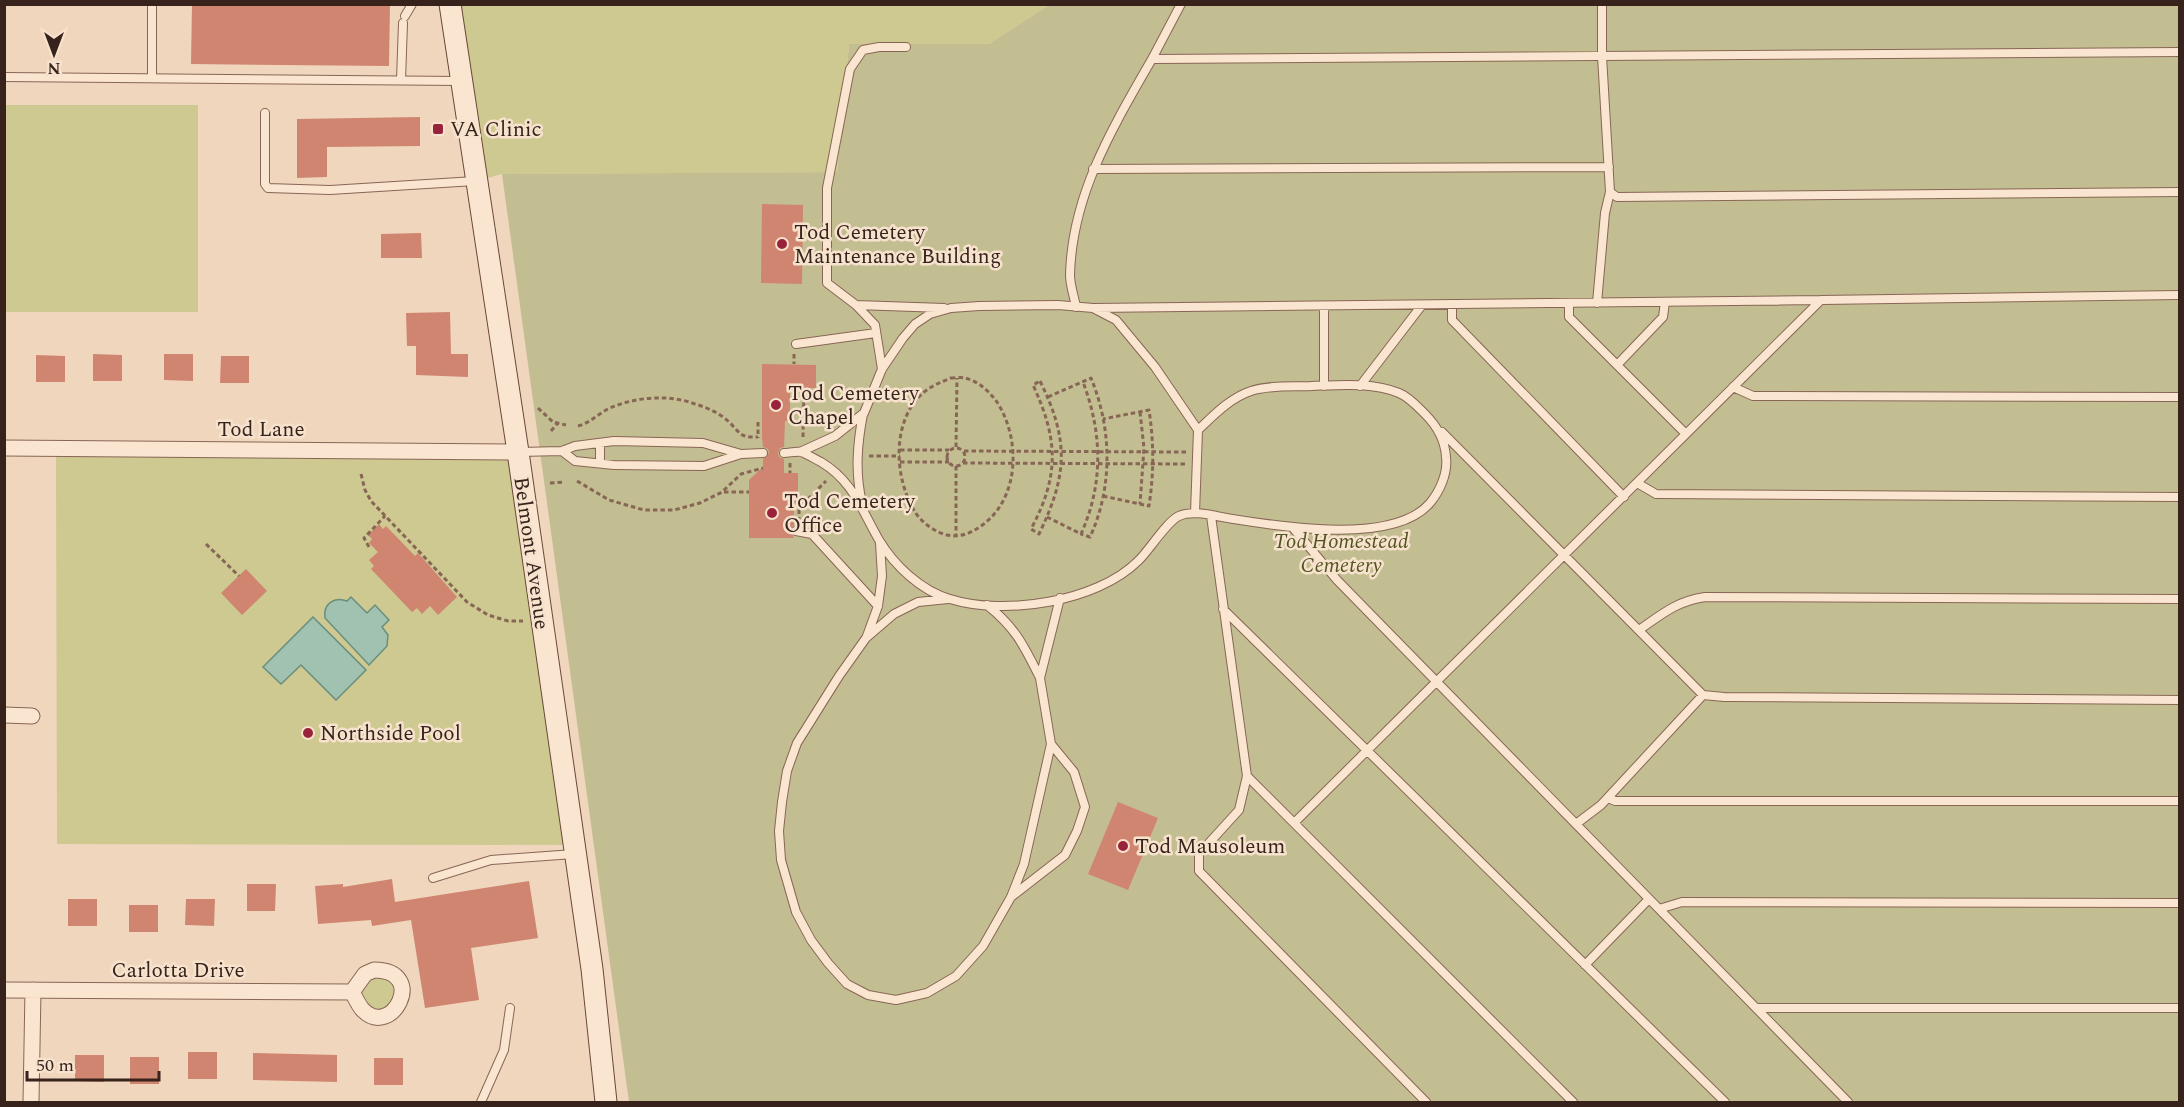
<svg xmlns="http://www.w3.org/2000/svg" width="2184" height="1107" viewBox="0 0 2184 1107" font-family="Spectral,serif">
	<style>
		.green { fill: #cec891 }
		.cemetery { fill: #c2be91 }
		.water { fill: #a1c1b1; stroke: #688f7d; stroke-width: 1.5 }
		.building { fill: #d08571 }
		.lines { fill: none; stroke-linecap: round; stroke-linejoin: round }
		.service-casing { stroke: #886656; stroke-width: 10 }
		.minor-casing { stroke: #886656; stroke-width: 17 }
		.secondary-casing { stroke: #6a4839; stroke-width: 23 }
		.path { stroke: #886656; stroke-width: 3; stroke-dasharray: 4.5 3; stroke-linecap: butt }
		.service { stroke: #fae5d1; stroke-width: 8 }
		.minor { stroke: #fae5d1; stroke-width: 15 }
		.secondary { stroke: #fae5d1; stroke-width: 21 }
		.poi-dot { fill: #9a233c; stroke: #f7e2cd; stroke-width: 2 }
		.labels { text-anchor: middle; stroke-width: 5; stroke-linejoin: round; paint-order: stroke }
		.poi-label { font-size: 21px; fill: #37231b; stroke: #f7e2cd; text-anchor: start }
		.street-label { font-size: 21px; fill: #37231b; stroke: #f7e2cd }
		.park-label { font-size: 21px; font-style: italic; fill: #525421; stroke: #f7e2cd }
	</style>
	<rect width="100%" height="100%" fill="#f0d6bd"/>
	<path class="green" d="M450,5H1049L989,44H849L837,172L502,174L477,181Z
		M5,105H198V312H5Z
		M56,449L518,452L574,845L57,844Z
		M365,974L399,981L389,1014L362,1009L358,982Z"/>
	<path class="cemetery" d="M1049,5H2179V1102H629L502,174L837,172L849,44H989Z"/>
	<path class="water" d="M351,597L367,613L375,605L389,620L382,627L388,635L387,646L369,665L325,618C323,604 334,596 347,601Z
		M313,617L366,670L336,700L301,665L281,684L263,667Z"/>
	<path class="building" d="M192,4H390L389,66L191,64Z
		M420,117V146L327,147V177L297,178V119Z
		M762,204L803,205L802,284L761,283Z
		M421,233L422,258H381V234Z
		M450,312L451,354H468V377L416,375V346H407L406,313Z
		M93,354L122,355V381H93Z
		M164,354H193V381L164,380Z
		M36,355L65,356V382H36Z
		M221,356H249V383H220Z
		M762,364L816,365V388H790V421H785L784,447L780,448L778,453L779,457L784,459V473H798V493H794V525L790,530L794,538H749V480L763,467V459L769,453L768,449L763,447L762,437Z
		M379,524L383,529L386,526L415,556L418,553L457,597L438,615L430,606L422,614L417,608L412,612L371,569L374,566L369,560L378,552L369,543L372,539L368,535Z
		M246,569L267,591L242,615L221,593Z
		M1118,802L1158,818L1128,890L1088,874Z
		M392,879L395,902L529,881L538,938L471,948L479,1000L425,1008L411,920L372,926L371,920L318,924L315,886L343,884V887Z
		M247,884H276L275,911H247Z
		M68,899H97V926H68Z
		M186,899H215L214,926L185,925Z
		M129,905H158V932H129Z
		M188,1052H217V1079H188Z
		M253,1053L337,1055V1082L253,1080Z
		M75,1055H104V1082L75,1081Z
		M130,1057H159V1084H130Z
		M374,1058H403V1085H374Z"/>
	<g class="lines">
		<defs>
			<path id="service" d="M152,4V78
				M1602,4V56L1610,192L1617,197L2180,192
				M405,16L412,4
				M1152,59L1181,4
				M4,77L460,81
				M401,80L403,23
				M265,113V184L268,188L330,190L475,181
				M1093,169L1609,167
				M1569,303V317L1686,434
				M1597,303L1605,213L1610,192
				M1452,304V320L1624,497
				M856,305L944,308
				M1324,306V386
				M1076,307C1074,296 1070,285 1070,275C1072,194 1113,127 1152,59L2180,52
				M1093,308L1821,300
				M796,344L876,333
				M1617,365L1663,317L1665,302
				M882,369L875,325L856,305L827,283V188L850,69L863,50L879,47H906
				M1360,386L1422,305
				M1733,387L1753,396L2180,397
				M1442,432L1703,695L1724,697L2180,700
				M600,443V463
				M562,451L575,461L614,465L704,466L741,454
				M519,452L562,451L575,446L614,441L703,443L741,454L763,453
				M800,452L835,436L864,413L882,369L903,338L915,324L930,314L951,308L979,306L1058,305L1093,308L1116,320L1155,367L1198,430L1195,513
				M784,453C789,453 796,451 801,452C807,454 815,459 821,462C853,481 861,509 879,540C894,565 921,591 950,599C1004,616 1097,602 1138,561C1149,551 1166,522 1179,516C1194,509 1217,517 1233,519C1283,527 1394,545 1430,503C1440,491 1448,473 1446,457C1445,440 1437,426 1425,414C1417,406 1409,397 1399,393C1373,382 1339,385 1312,386C1293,387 1269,385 1251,391C1230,398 1214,415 1198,430
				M1637,483L1656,494L2180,497
				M862,503C855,473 857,445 863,414
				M1211,516L1247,776L1239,810L1199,854V871L1426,1102
				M1293,528L1337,580L1848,1102
				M796,531L812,534L878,606
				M948,599L918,602L894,614L866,638L839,676L797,743L787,771L782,802L779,831L781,860L796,912L811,940L828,963L847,984L868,995L896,1000L927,993L956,976L983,946L1011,897L1024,864L1051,744L1040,678L1060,598
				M987,605C1016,628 1024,646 1040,678
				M1223,609L1725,1102
				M1639,630C1662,614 1677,601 1705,597L2180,599
				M867,636L878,606L882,576L880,543
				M1247,776L1573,1102
				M1608,798L1615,801H2180
				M1294,823L1821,300L2180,295
				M1576,824L1601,805L1703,695
				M433,878L491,860L574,854
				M1011,897L1065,855L1077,831L1085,807L1074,772L1051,744
				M1659,909L1682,902L2180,903
				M1585,965L1649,899
				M1756,1008H2180
				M481,1102L504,1050L510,1008"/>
			<path id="minor" d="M4,448L518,452
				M4,715L32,716
				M374,970C429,970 391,1041 362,1009C358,1004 355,997 352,992L365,974Z
				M4,990L352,992
				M31,1102L33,990"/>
			<path id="secondary" d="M450,4L518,452L592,969L606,1102"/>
		</defs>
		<use href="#service" class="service-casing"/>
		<use href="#minor" class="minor-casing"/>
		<use href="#secondary" class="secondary-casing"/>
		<path class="path" d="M794,354V364
			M951,378C955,378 961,377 965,378C978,381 989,391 997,402C1021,439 1020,499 981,526C971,533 960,538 947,535C935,532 922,523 915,512C894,478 891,421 923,393C931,386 941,382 951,378Z
			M1040,381C1069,440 1068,474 1039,534L1031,529C1060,475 1058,439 1033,385Z
			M1048,397L1091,378C1112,429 1113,487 1090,537L1081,534
			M538,408L553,422L566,425
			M1140,412L1144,448L1140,504
			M758,422V438
			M578,426C590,423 599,413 610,408C635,397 669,394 695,404C706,407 719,413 728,421C740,432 739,438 758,437
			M551,431L557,424
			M803,437L804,388
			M956,447L957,378
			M947 457a9 9 0 1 1 18 0a9 9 0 1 1-18 0Z
			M900,450H949
			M964,451L1186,452
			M869,456H900
			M900,462H949
			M790,463V473
			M963,463L1186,464
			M956,466V536
			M361,474L365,490L371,501L467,602L488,615L508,621H523
			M577,481L609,500L644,510H674L700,503L722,492L741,474L763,468
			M550,483L565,482
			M724,492H749
			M1103,496L1149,506C1154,473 1154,443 1149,410L1103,419
			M794,502H805L826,481
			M799,502V519
			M1047,517L1081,534C1104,483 1102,432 1083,382
			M206,544L239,576
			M369,547L364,538L385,516"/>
		<use href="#service" class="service"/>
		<use href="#minor" class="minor"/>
		<use href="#secondary" class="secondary"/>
	</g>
	<g class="poi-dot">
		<rect x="432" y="123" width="12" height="12" rx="3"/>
		<circle cx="782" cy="244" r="6"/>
		<circle cx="776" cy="405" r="6"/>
		<circle cx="772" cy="513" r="6"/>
		<circle cx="308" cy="733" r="6"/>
		<circle cx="1123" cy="846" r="6"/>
	</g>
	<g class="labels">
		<g class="poi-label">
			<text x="450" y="136">VA Clinic</text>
			<text x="794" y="239">Tod Cemetery<tspan x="794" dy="24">Maintenance Building</tspan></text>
			<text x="788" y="400">Tod Cemetery<tspan x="788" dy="24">Chapel</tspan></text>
			<text x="784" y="508">Tod Cemetery<tspan x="784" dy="24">Office</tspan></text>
			<text x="320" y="740">Northside Pool</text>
			<text x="1135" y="853">Tod Mausoleum</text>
		</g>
		<g class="street-label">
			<text x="261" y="436">Tod Lane</text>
			<text transform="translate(532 553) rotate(82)" y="7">Belmont Avenue</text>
			<text x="178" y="977">Carlotta Drive</text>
		</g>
		<g class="park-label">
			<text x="1341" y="548">Tod Homestead<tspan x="1341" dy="24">Cemetery</tspan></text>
		</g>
	</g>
	<rect width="2184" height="1107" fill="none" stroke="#37231b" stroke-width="12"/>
	<g transform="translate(54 54) rotate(180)" stroke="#f7e2cd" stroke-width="4.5" paint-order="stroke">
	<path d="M0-4.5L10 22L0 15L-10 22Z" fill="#37231b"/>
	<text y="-9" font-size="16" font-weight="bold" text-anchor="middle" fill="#37231b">N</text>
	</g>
	<path d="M27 1071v9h132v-9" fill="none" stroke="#37231b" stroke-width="3"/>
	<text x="36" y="1071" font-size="18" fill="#37231b" stroke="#f7e2cd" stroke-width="4.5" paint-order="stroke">50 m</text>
</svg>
